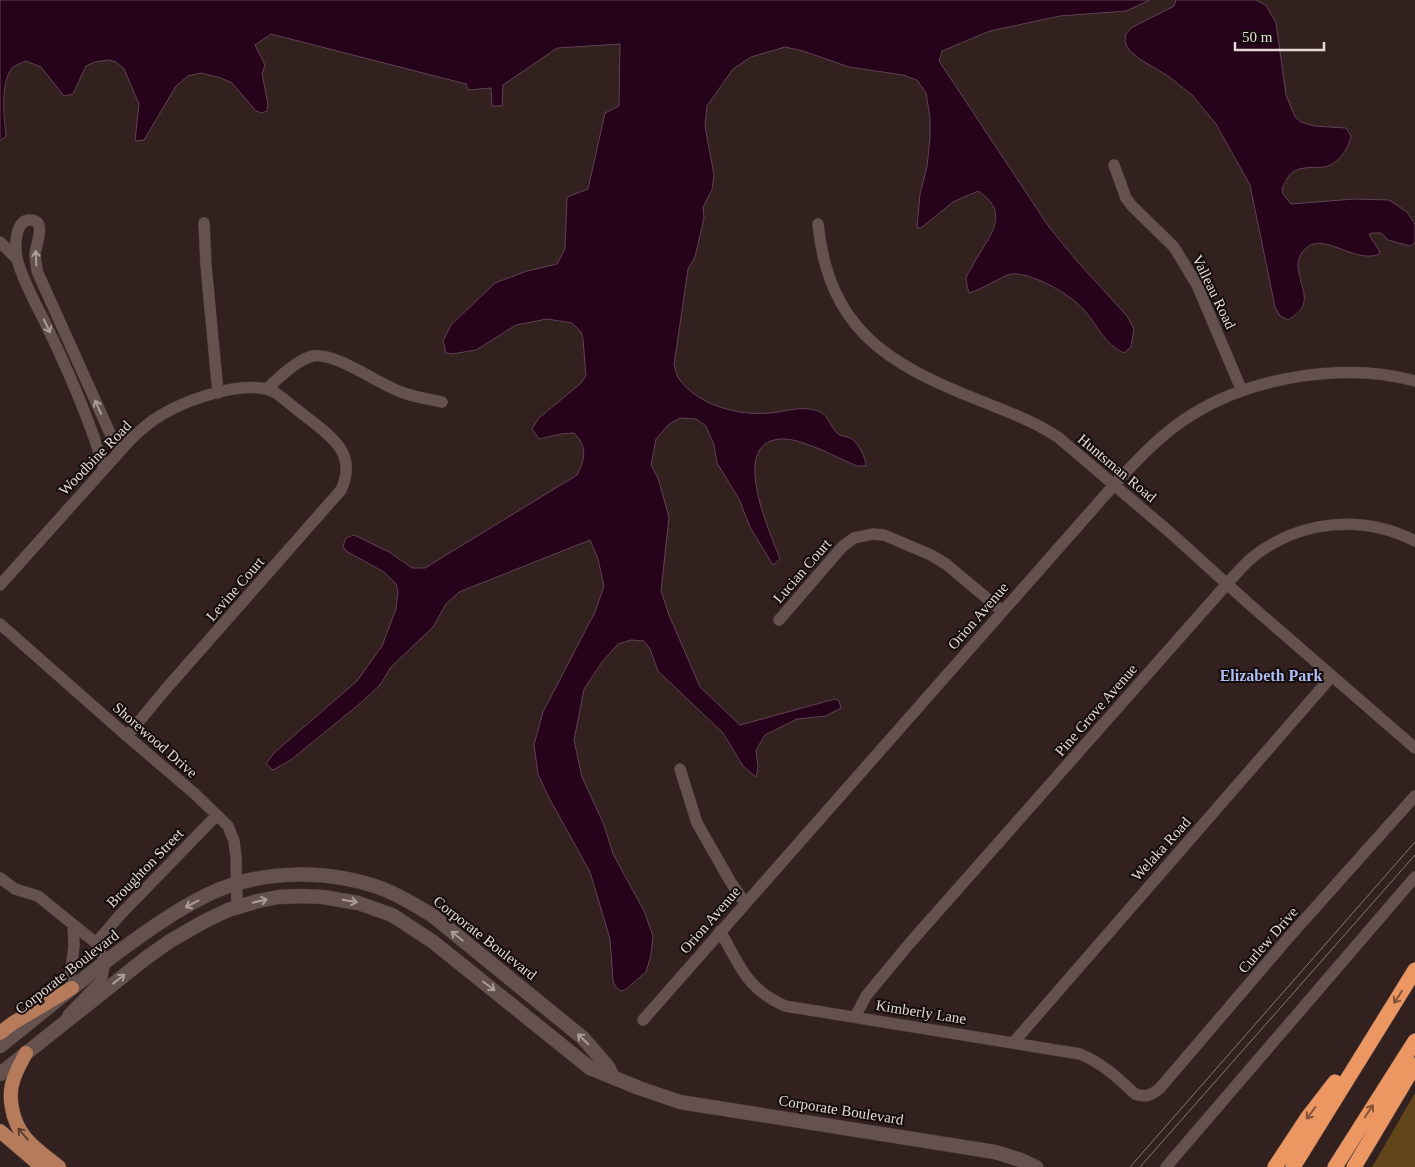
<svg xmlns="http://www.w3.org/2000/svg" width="1415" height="1167" viewBox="0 0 1415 1167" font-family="'Times New Roman',serif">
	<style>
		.green { fill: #624519 }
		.water { fill: #26021b; stroke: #5f4253 }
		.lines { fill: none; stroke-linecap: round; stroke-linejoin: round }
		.minor-casing { stroke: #4a3c3a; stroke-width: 12 }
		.tertiary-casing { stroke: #4a3c3a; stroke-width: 15 }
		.primary-casing { stroke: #4a3c3a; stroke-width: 15 }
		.motorway-casing { stroke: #4a3c3a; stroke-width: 16 }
		.minor { stroke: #65524f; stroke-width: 11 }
		.tertiary { stroke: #65524f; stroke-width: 14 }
		.primary { stroke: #b67b5a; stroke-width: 14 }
		.motorway { stroke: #ec9762; stroke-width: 15 }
		.tram { stroke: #877876; stroke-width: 1 }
		.oneway { stroke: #ab9c9a }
		.oneway2 { stroke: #805237 }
		.oneway3 { stroke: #5d3e2f }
		.labels { text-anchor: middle; stroke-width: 4; stroke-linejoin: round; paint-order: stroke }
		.street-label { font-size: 15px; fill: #e5d9d7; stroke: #150d0c }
		.neighbourhood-label { font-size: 16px; font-weight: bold; fill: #adbcf3; stroke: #150d0c }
	</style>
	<rect width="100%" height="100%" fill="#32211f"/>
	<path class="green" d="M1415,1093V1167H1372Z"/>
	<path class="water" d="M0,0H1150L1126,11L1060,16L990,31L942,51L939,61L1049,227L1076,260L1127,316L1134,329L1131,347L1124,353C1106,346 1097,325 1085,311C1072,295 1032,272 1011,274C1002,276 981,290 969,293C968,289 966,282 966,278C967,275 970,270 972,267C985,240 1015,215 978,191L953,202L921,228H917L920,194L927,167L930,138V117L926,93L917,80L903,75L849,67L803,51L785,47L751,57L733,69L707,106L705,126L714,175L712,190L703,207L704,218L695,257L688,269L674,365C676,370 676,375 679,379C698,405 738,416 769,413C785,412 802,405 818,411C829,415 830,427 838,434C842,437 848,436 852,439C859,444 866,458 866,466H857C838,458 805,440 785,439C726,437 770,532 780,559L773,565L750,527L739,499L717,463L714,445L706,426L696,419L680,418L669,424L656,439L651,465L658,478L669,517L661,591L669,615L700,687L740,725L835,699L839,701L841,708L826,716L797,719L765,735L756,750L758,767L756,777L743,766L723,733L658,671L650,649L644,641L631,640L618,644L602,662L584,689L574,740L582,777L604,825L613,854L644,911L653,936L651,955L646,972L625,990L621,991L615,986L613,980L610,939L590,872L548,796L538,774L534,745L543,712L595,612L604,586L598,559L590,540L459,592L446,604L433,627L391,667L380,685L363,701L292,759L273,770L266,764L274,753L357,681L382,646L396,609L398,592L396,584L384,572L346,551L343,546L346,538L354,535L389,552L412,568H425L577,475C585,459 588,447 574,433L561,434L539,439L532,429L539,418L580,384L586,376L583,339L581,332L572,323L547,319L516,325L476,350L452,354L446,353L443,341L451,325L495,283L527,271L557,264L565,249L567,197L588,189L605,113L619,106L620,44L557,48L503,85L502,106H492L491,88L468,90L466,84L271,34L255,45L265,65L262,74L268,104L267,111L262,113L256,111L232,83L221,78L201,73L188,76L176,86L144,140L135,141L139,104L124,69L116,62L108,60L95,62L86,66L73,94L64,96L41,67L26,61C22,63 15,65 12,68C0,84 4,116 6,136L0,141Z
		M1176,0H1256L1266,5L1276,23L1286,95L1295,117L1301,122L1314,126L1346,128L1351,136C1349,148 1338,165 1324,167C1314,168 1302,166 1293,172C1288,175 1285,183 1282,188L1283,194L1291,204L1354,199L1389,200L1407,212L1415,224V243L1410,246L1388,240L1381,233H1371L1369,235L1379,250L1380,254C1354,265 1322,229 1304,250C1295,261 1298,269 1301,282C1307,301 1306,309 1288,320L1280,316L1275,307L1250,185L1216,124L1192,95L1168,76L1138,58L1129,50L1125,42L1126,34L1131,28L1174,6Z"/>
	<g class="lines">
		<defs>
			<path id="minor" d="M1114,165L1126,198L1132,206L1174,247L1197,285L1242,391
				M204,223L206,265L218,393
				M818,224C829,329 886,363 976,399C1005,411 1033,420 1059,438L1173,535L1248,603L1415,748
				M0,242L17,259
				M104,468C90,421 71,377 50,333C39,309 24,285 17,259C15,249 14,220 30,220C48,220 35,246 35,255C35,260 37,266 37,271L118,451
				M0,585L131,439C138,433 144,427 152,421C179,402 233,382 267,389C278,378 298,359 313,356C336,352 378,384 401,392C414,397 428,399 442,402
				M779,620L843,546L854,538L873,534L884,535L931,555L946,564L1002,611
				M0,624L127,736L195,794L228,826L234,841L236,857L237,907
				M127,736L165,690L341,490C356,457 337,441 313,422C301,413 289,403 276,393L267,389
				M680,769L697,823L730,881L745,903
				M0,878L15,889L38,896L96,943L105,962L101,981L68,1015
				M720,931C740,965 746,989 785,1006L1080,1054C1102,1063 1118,1078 1135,1094C1146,1098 1152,1095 1160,1088L1289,937L1415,796
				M96,943L120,915L217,815
				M72,988L70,978L74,946L73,925
				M855,1017L866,996L909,944L1227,584C1235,575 1244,564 1254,556C1301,520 1363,514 1415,541
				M643,1020L1114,485C1138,459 1163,432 1193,414C1254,376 1347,362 1415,381
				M1013,1043L1332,676
				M1166,1167L1415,877"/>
			<path id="tertiary" d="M0,1046C38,1016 75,985 113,956C144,933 174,911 209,894C262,869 329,869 383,889C401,896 417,906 433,916L583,1038L608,1067L613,1077
				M0,1074L146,958L170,941L205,921L228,910L258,901L278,897L303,896L323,897L358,903L392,915L432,941L590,1068L639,1088L680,1102L995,1152L1021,1160L1036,1167"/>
			<path id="primary" d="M0,1033L13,1023L72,988
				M26,1053C22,1061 17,1069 14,1078C10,1088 10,1098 12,1108C17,1138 37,1149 59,1167
				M0,1131L42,1167"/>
			<path id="motorway" d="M1275,1167L1308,1117L1335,1082
				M1293,1167L1415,970
				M1335,1167L1415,1041
				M1354,1167L1415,1065"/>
		</defs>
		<use href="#minor" class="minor-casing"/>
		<use href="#tertiary" class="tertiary-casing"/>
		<use href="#primary" class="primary-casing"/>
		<use href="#motorway" class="motorway-casing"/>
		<use href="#minor" class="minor"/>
		<use href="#tertiary" class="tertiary"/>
		<use href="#primary" class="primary"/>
		<use href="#motorway" class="motorway"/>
		<path class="tram" d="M1130,1167L1415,842
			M1140,1167L1415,855"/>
	</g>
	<defs><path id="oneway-shaft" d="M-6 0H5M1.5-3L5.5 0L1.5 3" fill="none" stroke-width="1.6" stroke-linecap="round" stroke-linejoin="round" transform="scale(1.25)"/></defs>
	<g class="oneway">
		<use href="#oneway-shaft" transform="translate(36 258) rotate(-92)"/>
		<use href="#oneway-shaft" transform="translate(47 326) rotate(65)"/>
		<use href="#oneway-shaft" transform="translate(98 407) rotate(-114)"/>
		<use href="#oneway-shaft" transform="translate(260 901) rotate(-13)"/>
		<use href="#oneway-shaft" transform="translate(350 901) rotate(10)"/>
		<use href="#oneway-shaft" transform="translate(192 904) rotate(152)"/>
		<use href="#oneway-shaft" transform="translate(457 936) rotate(-141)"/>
		<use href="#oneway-shaft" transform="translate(119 979) rotate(-38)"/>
		<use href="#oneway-shaft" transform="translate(489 986) rotate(37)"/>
		<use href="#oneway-shaft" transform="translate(583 1039) rotate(-136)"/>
	</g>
	<g class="oneway2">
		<use href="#oneway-shaft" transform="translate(1398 997) rotate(123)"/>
		<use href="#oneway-shaft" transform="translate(1369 1111) rotate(-57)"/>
		<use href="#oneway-shaft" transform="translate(1311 1113) rotate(127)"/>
	</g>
	<use class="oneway3" href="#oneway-shaft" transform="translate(23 1134) rotate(-131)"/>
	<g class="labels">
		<g class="street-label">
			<text transform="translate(1214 292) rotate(64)" y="5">Valleau Road</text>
			<text transform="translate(95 458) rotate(-46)" y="5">Woodbine Road</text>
			<text transform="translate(1117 468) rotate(40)" y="5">Huntsman Road</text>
			<text transform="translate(802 571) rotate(-49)" y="5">Lucian Court</text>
			<text transform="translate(235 589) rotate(-49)" y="5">Levine Court</text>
			<text transform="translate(978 616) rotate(-49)" y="5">Orion Avenue</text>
			<text transform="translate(1096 710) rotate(-49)" y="5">Pine Grove Avenue</text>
			<text transform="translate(155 740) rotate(41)" y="5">Shorewood Drive</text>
			<text transform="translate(1161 849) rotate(-48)" y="5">Welaka Road</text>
			<text transform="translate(145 868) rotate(-46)" y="5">Broughton Street</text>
			<text transform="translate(710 920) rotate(-49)" y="5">Orion Avenue</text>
			<text transform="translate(485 938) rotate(38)" y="5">Corporate Boulevard</text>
			<text transform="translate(1268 940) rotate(-49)" y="5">Curlew Drive</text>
			<text transform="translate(67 972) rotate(-38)" y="5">Corporate Boulevard</text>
			<text transform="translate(921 1012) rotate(9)" y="5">Kimberly Lane</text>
			<text transform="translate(841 1110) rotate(9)" y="5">Corporate Boulevard</text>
		</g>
		<g class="neighbourhood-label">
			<text x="1271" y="681">Elizabeth Park</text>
		</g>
	</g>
	<path d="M1235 42v8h89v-8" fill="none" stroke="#e5d9d7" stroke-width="2.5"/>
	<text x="1242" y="42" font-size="15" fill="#e5d9d7" stroke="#150d0c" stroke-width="4" paint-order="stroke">50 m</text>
</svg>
